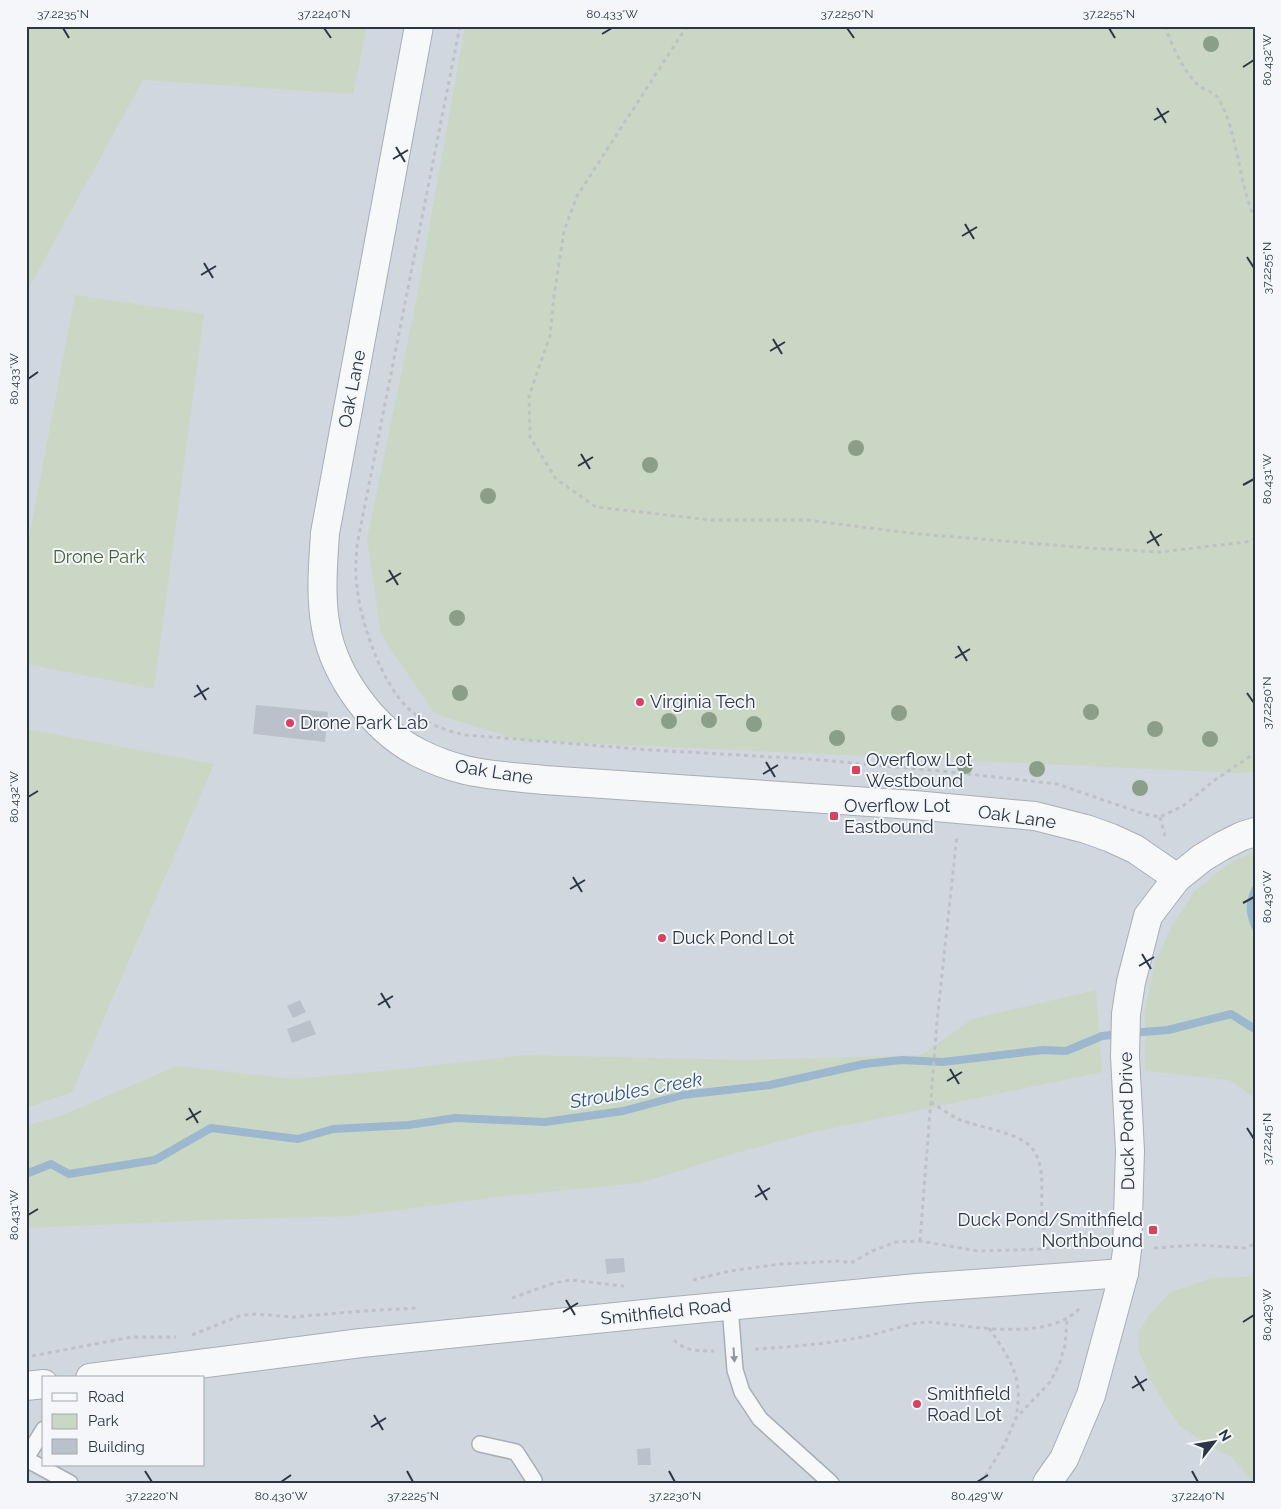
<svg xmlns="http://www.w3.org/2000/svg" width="1281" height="1509" viewBox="0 0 1281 1509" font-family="Raleway,sans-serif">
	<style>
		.built { fill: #d1d7de; fill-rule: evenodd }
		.green { fill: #cad7c4 }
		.water { fill: #9db7ce }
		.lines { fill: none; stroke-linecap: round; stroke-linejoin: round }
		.stream { stroke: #9db7ce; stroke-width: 8 }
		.building { fill: #bac1cb }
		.service-casing { stroke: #a8aeb7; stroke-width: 18 }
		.minor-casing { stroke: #a8aeb7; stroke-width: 30 }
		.tertiary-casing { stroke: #a8aeb7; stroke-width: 30 }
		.path { stroke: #bec2c8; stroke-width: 3; stroke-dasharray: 4 4; stroke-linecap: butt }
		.service { stroke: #f7f8fa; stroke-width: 15 }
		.minor { stroke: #f7f8fa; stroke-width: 28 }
		.tertiary { stroke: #f7f8fa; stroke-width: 28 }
		.tree { fill: #8a9e88 }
		.oneway { fill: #9097a0 }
		.ticks { fill: none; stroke: #2a3646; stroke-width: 2 }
		.poi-dot { fill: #d64361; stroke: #f4f6f9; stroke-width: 2 }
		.labels { text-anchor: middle; stroke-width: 4; stroke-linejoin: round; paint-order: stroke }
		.street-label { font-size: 18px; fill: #2a3646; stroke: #f4f6f9 }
		.park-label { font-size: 18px; fill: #416336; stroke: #f4f6f9 }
		.poi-label { font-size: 18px; fill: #2a3646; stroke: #f4f6f9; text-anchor: start }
		.water-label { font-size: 19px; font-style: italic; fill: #31577d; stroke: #f4f6f9 }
		.neatline { fill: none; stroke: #2a3646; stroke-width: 2 }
		.ticks-label { font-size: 12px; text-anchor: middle; fill: #2a3646 }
	</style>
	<rect width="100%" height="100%" fill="#e4e7ec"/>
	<path class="built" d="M26,26H1255V1483H26ZM44,1378H204V1465H44Z"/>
	<path class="green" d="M26,26H367L353,94L143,80L26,293Z
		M465,26H1255V772L1237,773L520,740L435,714L381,635L367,539L417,297Z
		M75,295L204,314L154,689L26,664V554Z
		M26,729L214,764L72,1092L26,1108Z
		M1255,852V1098L1229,1080L1145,1071V1010L1155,962L1173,924L1196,890L1231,862Z
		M1096,990L1102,1072L814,1132L729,1155L640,1183L505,1196L352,1216L212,1220L26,1228V1126L62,1115L177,1066L294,1079L403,1069L525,1055L744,1060L922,1055L972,1019Z
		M1255,1274V1483H1253L1233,1458L1204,1443L1179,1425L1164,1403L1149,1376L1139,1351V1332L1147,1318L1170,1292L1212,1278L1245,1277Z"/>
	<path class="water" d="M1255,882V935C1245,915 1243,902 1255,882Z"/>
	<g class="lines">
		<path class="stream" d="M1131,1033L1168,1030L1231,1014L1255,1029
			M26,1174L51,1164L69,1174L155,1160L211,1128L298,1139L333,1129L409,1125L455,1118L545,1122L623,1111L683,1095L770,1085L864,1064L902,1060L943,1062L1043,1050L1066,1051L1102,1036L1120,1034"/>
	</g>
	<path class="building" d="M256,705L328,712L325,742L253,734Z
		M300,1000L306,1012L293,1018L287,1006Z
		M310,1020L316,1034L292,1043L287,1029Z
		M624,1258L625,1272L607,1274L605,1259Z
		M650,1448L651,1465H638L637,1449Z"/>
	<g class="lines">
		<defs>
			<path id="service" d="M730,1306L735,1370L742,1392L760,1419L831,1483
				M480,1444L516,1452L534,1480V1483
				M26,1458L44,1429
				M26,1459L70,1483"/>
			<path id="minor" d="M419,26L325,533C323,565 320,596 326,628C335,677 374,730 419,753C433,760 449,766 465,770C490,776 518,777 544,780L914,805L1035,816L1086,829L1111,838L1135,849L1177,878
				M90,1378L361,1343L664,1312L917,1288L1124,1273
				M26,1386L44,1384"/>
			<path id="tertiary" d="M1047,1483L1064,1459L1091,1395L1124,1273L1127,1250L1130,1151L1125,1056L1126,1014L1131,982L1148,916L1177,878L1202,858L1222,846L1242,836L1255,832"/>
		</defs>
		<use href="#service" class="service-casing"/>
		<use href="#minor" class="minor-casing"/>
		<use href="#tertiary" class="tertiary-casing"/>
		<path class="path" d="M460,26L357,545C356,559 355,573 357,587C361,624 381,681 407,707C422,722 445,731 466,735L651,750L809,759L941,771L1057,784L1144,814L1160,817L1183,806L1215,780L1255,753
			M687,26L577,196L564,231L554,296L550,336L529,396L530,437L556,479L596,507L711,520H806L919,534L1089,548L1160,552L1246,542L1255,539
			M1165,26C1171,44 1183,70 1196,83C1202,90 1214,91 1218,98C1238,131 1238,182 1255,219
			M1160,817L1165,836
			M931,1102C940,1108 950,1115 960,1120C979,1127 1019,1133 1031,1147C1054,1173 1029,1222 1054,1246L1068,1248
			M920,1241L937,1021L957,835
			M1154,1248L1196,1245L1245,1248L1255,1244
			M693,1280L730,1271L780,1264L840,1261L851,1263L872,1251L896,1242L920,1241L978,1251L1044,1249L1058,1246
			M512,1298L554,1283L570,1280L624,1286
			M989,1328C1010,1359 1024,1378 1016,1417
			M192,1335L239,1316L255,1314L293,1317L362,1311L417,1308
			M674,1340C685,1351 698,1351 714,1351
			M755,1349C790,1347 826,1344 862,1337C885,1333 906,1323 929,1322C973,1326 1050,1343 1082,1306
			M32,1356L132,1337H176
			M981,1483L1004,1445L1016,1418L1050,1382L1059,1365L1065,1345L1067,1319"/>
		<use href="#service" class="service"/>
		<use href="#minor" class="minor"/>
		<use href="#tertiary" class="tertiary"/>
	</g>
	<g class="tree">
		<circle cx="1211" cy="44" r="8"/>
		<circle cx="856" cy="448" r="8"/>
		<circle cx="650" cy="465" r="8"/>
		<circle cx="488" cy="496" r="8"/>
		<circle cx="457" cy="618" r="8"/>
		<circle cx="460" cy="693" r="8"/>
		<circle cx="1091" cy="712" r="8"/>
		<circle cx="899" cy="713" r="8"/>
		<circle cx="709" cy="720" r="8"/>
		<circle cx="669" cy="721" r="8"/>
		<circle cx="754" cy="724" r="8"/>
		<circle cx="1155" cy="729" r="8"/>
		<circle cx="837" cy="738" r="8"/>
		<circle cx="1210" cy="739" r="8"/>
		<circle cx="965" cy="766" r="8"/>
		<circle cx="1037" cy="769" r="8"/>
		<circle cx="1140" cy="788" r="8"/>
	</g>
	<defs><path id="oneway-solid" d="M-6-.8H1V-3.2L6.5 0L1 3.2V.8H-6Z" transform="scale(1.25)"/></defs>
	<use class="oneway" href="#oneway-solid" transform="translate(734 1355) rotate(86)"/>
	<path class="ticks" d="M63,28L69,38M324,28L331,38M847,28L854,38M1109,28L1115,38M602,34L612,28M1243,67L1254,60M1157,108L1166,123M1154,120L1169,111M396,147L405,162M393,159L408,150M965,224L974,239M962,236L977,227M1247,257L1254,268M204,263L213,278M201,275L216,266M773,339L782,354M770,351L785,342M28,379L38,372M581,454L590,469M578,466L593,457M1243,485L1254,479M1150,531L1159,546M1147,543L1162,534M389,570L398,585M386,582L401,573M958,646L967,661M955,658L970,649M197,685L206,700M1247,693L1254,703M194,697L209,688M766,762L775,777M763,774L778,765M28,797L38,791M573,877L582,892M570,889L585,880M1243,903L1254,897M1142,954L1151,969M1139,966L1154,957M381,993L390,1008M378,1005L393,996M950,1069L959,1084M947,1081L962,1072M189,1108L198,1123M186,1120L201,1111M1247,1128L1254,1139M758,1185L767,1200M755,1197L770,1188M28,1215L38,1209M566,1300L575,1315M563,1312L578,1303M1243,1322L1254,1315M1135,1376L1144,1391M1132,1388L1147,1379M374,1415L383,1430M371,1427L386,1418M145,1471L152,1482M407,1471L413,1482M669,1471L675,1482M1192,1471L1198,1482M281,1482L291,1475M977,1482L988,1475"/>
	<g class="poi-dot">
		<circle cx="640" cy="702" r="5"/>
		<circle cx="290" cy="723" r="5"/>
		<rect x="851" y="765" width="10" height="10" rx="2.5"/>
		<rect x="829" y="811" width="10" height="10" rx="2.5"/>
		<circle cx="662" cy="938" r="5"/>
		<rect x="1148" y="1225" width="10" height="10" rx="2.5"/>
		<circle cx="917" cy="1404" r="5"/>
	</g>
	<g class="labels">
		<g class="street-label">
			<text transform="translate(352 389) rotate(-79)" y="6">Oak Lane</text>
			<text transform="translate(494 772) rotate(9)" y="6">Oak Lane</text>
			<text transform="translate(1017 817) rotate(8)" y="6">Oak Lane</text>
			<text transform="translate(1127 1121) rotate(-91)" y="6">Duck Pond Drive</text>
			<text transform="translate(666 1312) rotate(-6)" y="6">Smithfield Road</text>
		</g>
		<g class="park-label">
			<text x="99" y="563">Drone Park</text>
		</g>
		<g class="poi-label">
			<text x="650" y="708">Virginia Tech</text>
			<text x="300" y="729">Drone Park Lab</text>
			<text x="866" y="766">Overflow Lot<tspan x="866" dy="21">Westbound</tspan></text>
			<text x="844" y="812">Overflow Lot<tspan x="844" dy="21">Eastbound</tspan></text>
			<text x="672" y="944">Duck Pond Lot</text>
			<text x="1143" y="1226" text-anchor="end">Duck Pond/Smithfield<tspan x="1143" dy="21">Northbound</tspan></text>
			<text x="927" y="1400">Smithfield<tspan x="927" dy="21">Road Lot</tspan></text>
		</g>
		<g class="water-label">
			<text transform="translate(636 1090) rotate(-10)" y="7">Stroubles Creek</text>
		</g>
	</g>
	<rect width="1281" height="1509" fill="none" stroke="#f4f6f9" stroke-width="55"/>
	<rect x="42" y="1376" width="162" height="90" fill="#f4f6f9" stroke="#a3a9b1"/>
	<rect x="52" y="1393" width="25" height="8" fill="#f7f8fa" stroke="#a3a9b1"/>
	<text x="88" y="1402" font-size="15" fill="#2a3646">Road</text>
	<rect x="52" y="1414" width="25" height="15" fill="#cad7c4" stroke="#a3a9b1"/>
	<text x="88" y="1426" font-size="15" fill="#2a3646">Park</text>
	<rect x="52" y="1439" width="25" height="15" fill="#bac1cb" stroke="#a3a9b1"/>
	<text x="88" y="1452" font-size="15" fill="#2a3646">Building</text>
	<g transform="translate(1214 1442) rotate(59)" stroke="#f4f6f9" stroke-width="4" paint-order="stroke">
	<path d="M0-4L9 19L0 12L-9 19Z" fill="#2a3646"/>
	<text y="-8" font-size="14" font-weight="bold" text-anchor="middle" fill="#2a3646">N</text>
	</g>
	<rect x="28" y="28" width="1226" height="1454" class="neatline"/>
	<g class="ticks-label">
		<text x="63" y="18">37.2235°N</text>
		<text x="324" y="18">37.2240°N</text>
		<text x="612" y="18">80.433°W</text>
		<text x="847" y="18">37.2250°N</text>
		<text x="1109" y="18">37.2255°N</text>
		<text transform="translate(1267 60) rotate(-90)" y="4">80.432°W</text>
		<text transform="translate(1267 268) rotate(-90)" y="4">37.2255°N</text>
		<text transform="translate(14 379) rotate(-90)" y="4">80.433°W</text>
		<text transform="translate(1267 479) rotate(-90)" y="4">80.431°W</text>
		<text transform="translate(1267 703) rotate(-90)" y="4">37.2250°N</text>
		<text transform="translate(14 797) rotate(-90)" y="4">80.432°W</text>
		<text transform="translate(1267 897) rotate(-90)" y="4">80.430°W</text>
		<text transform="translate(1267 1139) rotate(-90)" y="4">37.2245°N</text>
		<text transform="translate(14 1215) rotate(-90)" y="4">80.431°W</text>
		<text transform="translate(1267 1315) rotate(-90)" y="4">80.429°W</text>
		<text x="152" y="1500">37.2220°N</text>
		<text x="281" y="1500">80.430°W</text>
		<text x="413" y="1500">37.2225°N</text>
		<text x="675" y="1500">37.2230°N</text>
		<text x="977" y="1500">80.429°W</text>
		<text x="1198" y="1500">37.2240°N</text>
	</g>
</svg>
